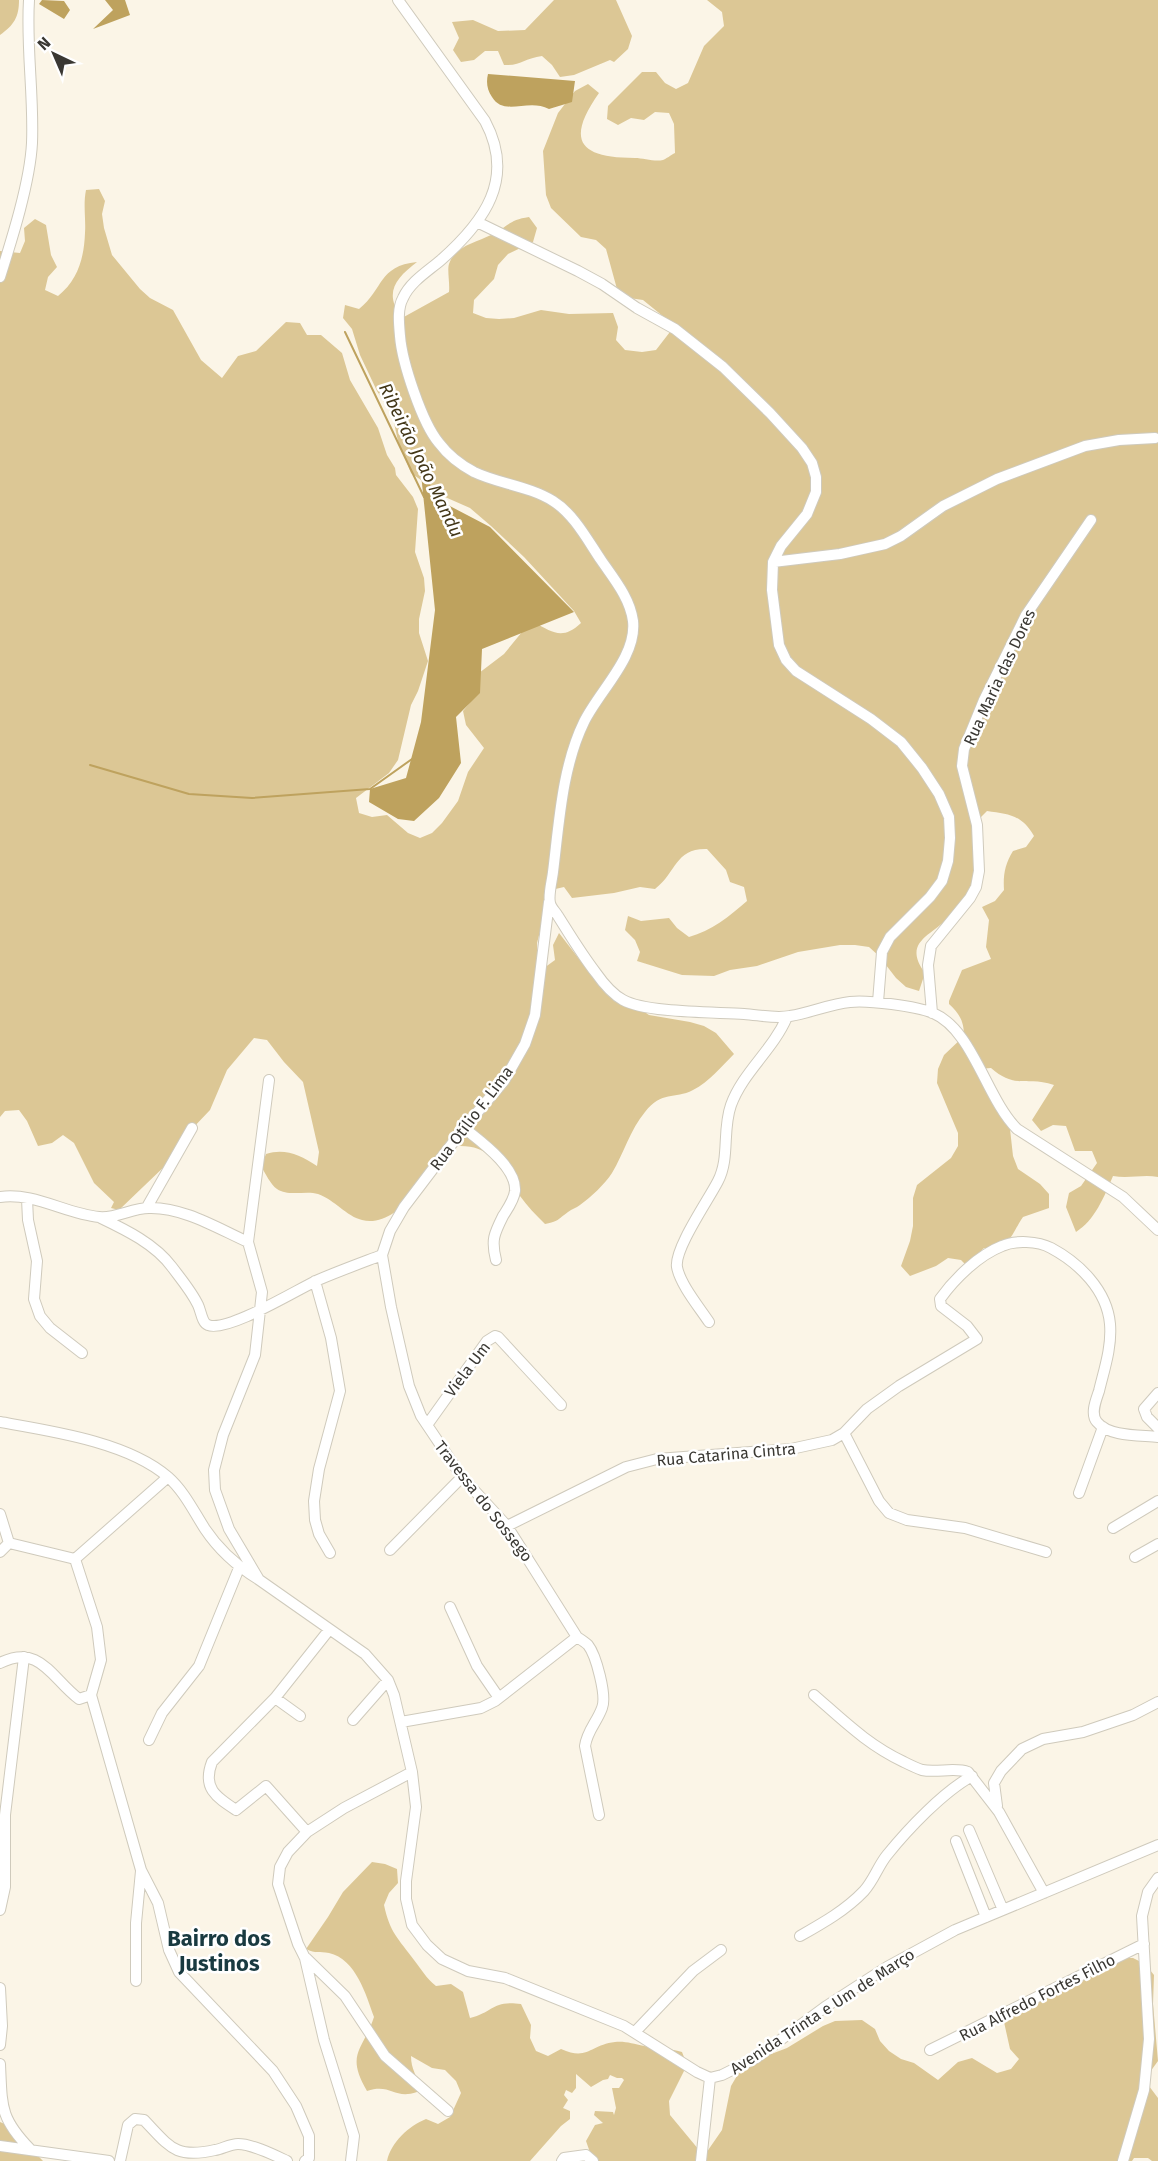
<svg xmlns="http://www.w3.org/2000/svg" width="1158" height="2161" viewBox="0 0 1158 2161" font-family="'Fira Sans',sans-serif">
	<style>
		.green { fill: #dcc795 }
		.water { fill: #bea25e }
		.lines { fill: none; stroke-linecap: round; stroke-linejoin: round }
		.stream { stroke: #bea25e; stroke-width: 2 }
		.minor-casing { stroke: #cfcabc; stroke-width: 12 }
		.minor { stroke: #fff; stroke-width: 10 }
		.labels { text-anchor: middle; stroke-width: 5; stroke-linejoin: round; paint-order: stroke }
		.street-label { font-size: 16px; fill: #3a3833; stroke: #fff }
		.water-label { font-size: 18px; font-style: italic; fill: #433718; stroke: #fff }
		.district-label { font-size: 22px; font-weight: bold; fill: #193a40; stroke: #fff }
	</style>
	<rect width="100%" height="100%" fill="#fbf5e7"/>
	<path class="green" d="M0,0H19C19,17 14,25 0,35Z
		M554,0H616L632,36L628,49L614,62L610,60L574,75L560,77L552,65L542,56C525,58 521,66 504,65L498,51H485L474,60L461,62L453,50L459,38L452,22L473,20L498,31L525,30Z
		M707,0H1158V1177C1143,1174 1129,1179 1113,1176C1104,1197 1095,1220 1076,1232L1066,1207L1069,1193L1081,1186L1097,1163L1092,1151H1075L1066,1126L1053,1125L1041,1131L1032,1120L1054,1085C1027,1076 1016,1090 991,1068L978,1069L1010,1129L1013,1156L1018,1169L1040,1184L1049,1194V1208L1023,1217C1010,1236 1011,1249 984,1248L966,1265L961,1260L948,1258L936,1266L910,1276L901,1266L910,1241L913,1226V1198L917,1185L951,1158L958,1146V1133L937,1083L938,1069L944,1055L964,1036C964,1022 960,1014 949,1004V1001L962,970L991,959L986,947L989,920L982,907L995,901L1004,890C1003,875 1005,864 1013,851L1026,847L1034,836C1022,815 1009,814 987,811L977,821L980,877C970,890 960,906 948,918C931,936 902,942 925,973L919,991L906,987L896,978L879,956L869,947L855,945H840L798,952L757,966L730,970L714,976L682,975L637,961L640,952L635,940L625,930L628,916L641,921L669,918L677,928L689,937C711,931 730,916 747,901L744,887L730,882L726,870L707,849C675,848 677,872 655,889L640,887L614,893L572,898L564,887L551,890L537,943V956L544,968L555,960L553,945L559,933L593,977L649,1015L690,1022L704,1026L716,1033L734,1054C722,1066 709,1082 693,1090C674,1100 662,1090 645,1112C630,1130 624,1153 612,1173C605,1184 591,1197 580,1205C576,1208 572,1209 568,1212C557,1220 559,1221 545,1224C536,1215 527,1206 520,1196C502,1170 493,1144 457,1146C437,1169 397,1230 362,1220C346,1216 335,1200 318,1194C306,1190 289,1197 277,1189C271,1185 265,1173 261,1166L266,1154C285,1148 300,1155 317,1166L319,1152L303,1082L284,1062L267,1040L254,1038L227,1070L210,1110L191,1130L180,1138L176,1152L168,1163L119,1210L111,1208L114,1202L94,1183L74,1143L63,1135L52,1143L38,1146L27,1121L19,1110L5,1111L0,1117V251L20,253L25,241L24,228L35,219L46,225L51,255L57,267L48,277L45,290L58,296C78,280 84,258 85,233C86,218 83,205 86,190L99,189L105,201L102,214L104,228L112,255L140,289L150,298L173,310L201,360L222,378L238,356L256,351L286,322L300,323L307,335H321L342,353L350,380L378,428L387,455L395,468L396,475L413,497L418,509L415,552L424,578L425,591L419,619V633L428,661L418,691L411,705L398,760L389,773L356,798L359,813L372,817L387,815L408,833L420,838L432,833L442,823L458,801L468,772L484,748L466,725L463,711L472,700L479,673L504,654L522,632L534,622C553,633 563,640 581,623L574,611L524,557L491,526L470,508L445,497L411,473L398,441L392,414L377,391L360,355L352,329L343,318L345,305L359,309C384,289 378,266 417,262C396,278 383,293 402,318L449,292C450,284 447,270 449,264C455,246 477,242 491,235C508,227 508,220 529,217L537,228L533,242L508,254L498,265L494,279L474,300L473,313L486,318L499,319L514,318L541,310L569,314L613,313L618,327L616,340L625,350L642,352L656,350L673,328L664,317L643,300L629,298L617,289L606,249L596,240L581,237L551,208L546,195L543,151L558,113L575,91L588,84L599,93C566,140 578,158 635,158C643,158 655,162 663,160C666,159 671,155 675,153L674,124L669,113L655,112L644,120L631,118L618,125L607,119L608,106L642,72H656L665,83L676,89L688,83L704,46L724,26L722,12Z
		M372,1862L385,1864L397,1869L398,1883L389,1893L384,1905C390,1933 398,1938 414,1960C422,1970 426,1978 436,1986L451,1984L463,1992L470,2018C494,2012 492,2000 521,2004L531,2025L530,2038L536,2051L548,2056L561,2049C588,2061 590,2045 615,2042C626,2041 633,2044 644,2046C657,2048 669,2048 682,2052L687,2065L669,2101L670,2115L704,2156L722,2130L731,2086L738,2074L761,2058L787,2048L823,2026L835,2021L862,2020L875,2029L880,2041L889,2051L901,2059L914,2063L938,2080L958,2062L972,2058L997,2073L1011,2069L1019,2059L1010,2049L1004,2022L1011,2010L1119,1958H1133L1145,1964L1154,1975L1153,2004L1158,2061L1150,2072L1149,2086L1158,2098V2161H1152L1148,2158H1134L1132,2161H593L586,2141L595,2125L603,2123L594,2115L595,2111L613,2112L614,2115L616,2108L612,2088H619L624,2080L622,2078H617L610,2075L608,2079L603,2080L591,2087L576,2074V2088L572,2093L566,2090L564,2095L568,2100L563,2108L570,2111V2119L561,2126L530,2161H387C391,2142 409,2126 426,2119L438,2124L450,2117L461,2093L456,2081L445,2070L432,2068L411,2056C411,2072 419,2074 417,2092C394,2100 391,2083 367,2091C345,2053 363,2051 374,2017C366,1995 356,1959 329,1953C319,1951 316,1954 306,1949L328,1917L343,1892Z
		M0,2122L9,2126L43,2161H0Z"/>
	<path class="water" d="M42,0L64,1L70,10L64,19L39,4Z
		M105,0H125L130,15L93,29L113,10Z
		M488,74L575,81L572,102L549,109C528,98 504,117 492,97C487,90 486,82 488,74Z
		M421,474L446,504L490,527L574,612L482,649L480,693L456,717L461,763L439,798L414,821L398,819L369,802L370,789L406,778L421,722L435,610Z"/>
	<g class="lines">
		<path class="stream" d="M345,332L424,497
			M90,765L189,794L252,798L370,789L412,759"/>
		<defs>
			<path id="minor" d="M398,0L485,121C516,179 484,222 441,260C428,271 410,282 403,298C397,309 399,324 400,336C402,362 422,423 439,443C448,455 461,465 474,472C499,484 529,486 553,501C574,514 588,541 601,560C614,579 630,598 633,621C637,657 599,691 584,722C562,767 559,824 553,872C552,881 548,895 550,903C551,908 555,911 558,916C570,935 582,955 596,973C603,983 612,994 623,1000C646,1013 716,1012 744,1014C759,1015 776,1019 790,1016C810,1013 830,1004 850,1002C868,1000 916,1006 933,1013C973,1030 986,1098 1017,1129L1123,1197L1158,1230
				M477,222L578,271L602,284L637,308L675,329L723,367L770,413L802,448L812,463L816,477V492L807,514L781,546L773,562L772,590L779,645L786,660L796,671L871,719L901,742L922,768L939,794L949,817L950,838L948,861L942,881L930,897L890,937L882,952L878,1002
				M0,277C12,239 30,182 32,143C34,95 26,48 29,0
				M773,562L840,554L885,544L901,536L943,506L997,479L1085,446L1119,440L1155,438
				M549,902L535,1015L525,1044L504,1081L464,1128L404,1207L390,1231L382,1255L391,1307L409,1386L421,1416L462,1477L507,1526L577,1637C580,1639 585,1642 588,1645C596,1655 607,1696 602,1708C597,1722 587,1731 585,1746L599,1815
				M932,1013L928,965L931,946L970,898L976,887L979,871L977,825L962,766L964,749L984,700L1026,615L1091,520
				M464,1128C480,1141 517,1167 515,1191C514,1200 508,1208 503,1216C494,1234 491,1240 496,1260
				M0,1197C34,1192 66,1214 99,1217C115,1219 132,1208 149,1208C183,1207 217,1228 248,1242L262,1292L255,1355L223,1435L214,1470L215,1490L229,1529L258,1578
				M27,1199L28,1220L37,1261L34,1299L40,1316L50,1328L82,1353
				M147,1207L192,1128
				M101,1218C126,1230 155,1244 172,1267C181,1279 192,1292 198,1305C201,1311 202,1323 208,1325C227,1333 298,1289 318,1280C339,1271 361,1263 382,1255
				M248,1242L269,1080
				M315,1281L331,1338L340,1391L319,1469L314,1501L315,1520L319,1534L330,1553
				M709,1322C699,1307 680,1284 677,1267C674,1249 709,1199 718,1181C730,1158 722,1130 731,1105C743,1072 773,1050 787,1017
				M1158,1393L1144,1409L1147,1417L1158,1428
				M0,1422C51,1431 128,1442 168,1477C184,1491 194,1512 205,1529C219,1550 237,1566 258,1579L365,1654L388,1680L394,1695L412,1772L416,1807L406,1881V1899L412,1925L427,1945L442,1959L468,1971L505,1978L624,2026L697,2072L710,2078L722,2075L756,2058L825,2007L887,1967L955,1930L1158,1845
				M427,1425L487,1341L495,1336L498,1337L561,1405
				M844,1433L879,1501L889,1513L907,1520L965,1528L1046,1552
				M1079,1493L1103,1427
				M0,1514L9,1543L75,1559
				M507,1526L626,1467L657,1459L791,1449L832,1440L844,1433L867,1409L899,1386L977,1339L967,1326L941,1306L940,1299C955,1278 979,1255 1002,1246C1015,1240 1038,1241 1051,1248C1079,1263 1107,1290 1110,1324C1112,1347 1104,1370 1099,1391C1096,1400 1090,1414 1097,1422C1109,1437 1141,1435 1158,1437
				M1113,1528L1158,1501
				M390,1550L462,1477
				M0,1552L9,1543
				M1135,1557L1158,1544
				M75,1559L97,1627L101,1660L91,1695L141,1870L158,1903L169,1950L179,1972L273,2071L296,2106L309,2136V2158L305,2161
				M75,1559L168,1477
				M450,1607L477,1666L499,1698
				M0,1663C40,1643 52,1679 79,1699L91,1695
				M814,1695C845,1722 868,1745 904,1762C910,1765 916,1768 922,1770C937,1773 955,1767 968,1772L999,1812L1044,1893
				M275,1698L300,1716
				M353,1720L388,1680
				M401,1722L481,1708L495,1701L577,1637
				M149,1740L162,1713L199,1666L239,1568
				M997,1806L994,1783L1001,1771L1022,1749L1043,1739L1083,1732L1133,1715L1158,1702
				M969,1830L1003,1910
				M307,1832L266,1786L236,1810C216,1797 202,1788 212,1762L275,1698L329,1630
				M956,1841L986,1917
				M0,1910L5,1887V1815L24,1657
				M800,1936C823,1923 846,1910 864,1891C874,1880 878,1866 887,1855C908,1829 943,1792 972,1776
				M306,1958L345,1996L385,2056L448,2111
				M136,1981V1923L141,1871
				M0,1988L2,2026L0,2045
				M635,2032L693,1971L721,1950
				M930,2050L1144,1944
				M0,2064C2,2107 0,2118 30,2149
				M0,2146L109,2161
				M120,2161L128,2125L135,2119L144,2120C170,2147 175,2159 215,2150C222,2149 230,2144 238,2144C252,2144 274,2155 287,2161
				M351,2161L354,2136L324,2040L305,1958L298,1944L278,1884L280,1867L288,1852L307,1832L344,1808L412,1772
				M562,2161L564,2158L586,2155L593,2161
				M701,2161L710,2078
				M1123,2161L1144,2090L1149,2039L1142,1916L1148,1892L1158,1878"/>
		</defs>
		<use href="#minor" class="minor-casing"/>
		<use href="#minor" class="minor"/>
	</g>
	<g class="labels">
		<g class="street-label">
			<text transform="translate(999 677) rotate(-65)" y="6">Rua Maria das Dores</text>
			<text transform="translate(471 1118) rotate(-53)" y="6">Rua Otílio F. Lima</text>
			<text transform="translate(467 1369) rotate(-53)" y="6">Viela Um</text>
			<text transform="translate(726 1454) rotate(-5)" y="6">Rua Catarina Cintra</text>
			<text transform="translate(484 1501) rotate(52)" y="6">Travessa do Sossego</text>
			<text transform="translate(1037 1997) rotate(-27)" y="6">Rua Alfredo Fortes Filho</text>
			<text transform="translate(822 2011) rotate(-33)" y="6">Avenida Trinta e Um de Março</text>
		</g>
		<g class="water-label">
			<text transform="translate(421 460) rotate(64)" y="6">Ribeirão João Mandu</text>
		</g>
		<g class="district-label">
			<text x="219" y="1946">Bairro dos<tspan x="219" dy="25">Justinos</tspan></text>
		</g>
	</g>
	<g transform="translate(54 54) rotate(316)" stroke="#ffffff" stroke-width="4.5" paint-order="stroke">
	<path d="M0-4.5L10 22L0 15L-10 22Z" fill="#3a3833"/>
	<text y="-9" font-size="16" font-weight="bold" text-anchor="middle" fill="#3a3833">N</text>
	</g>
</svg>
